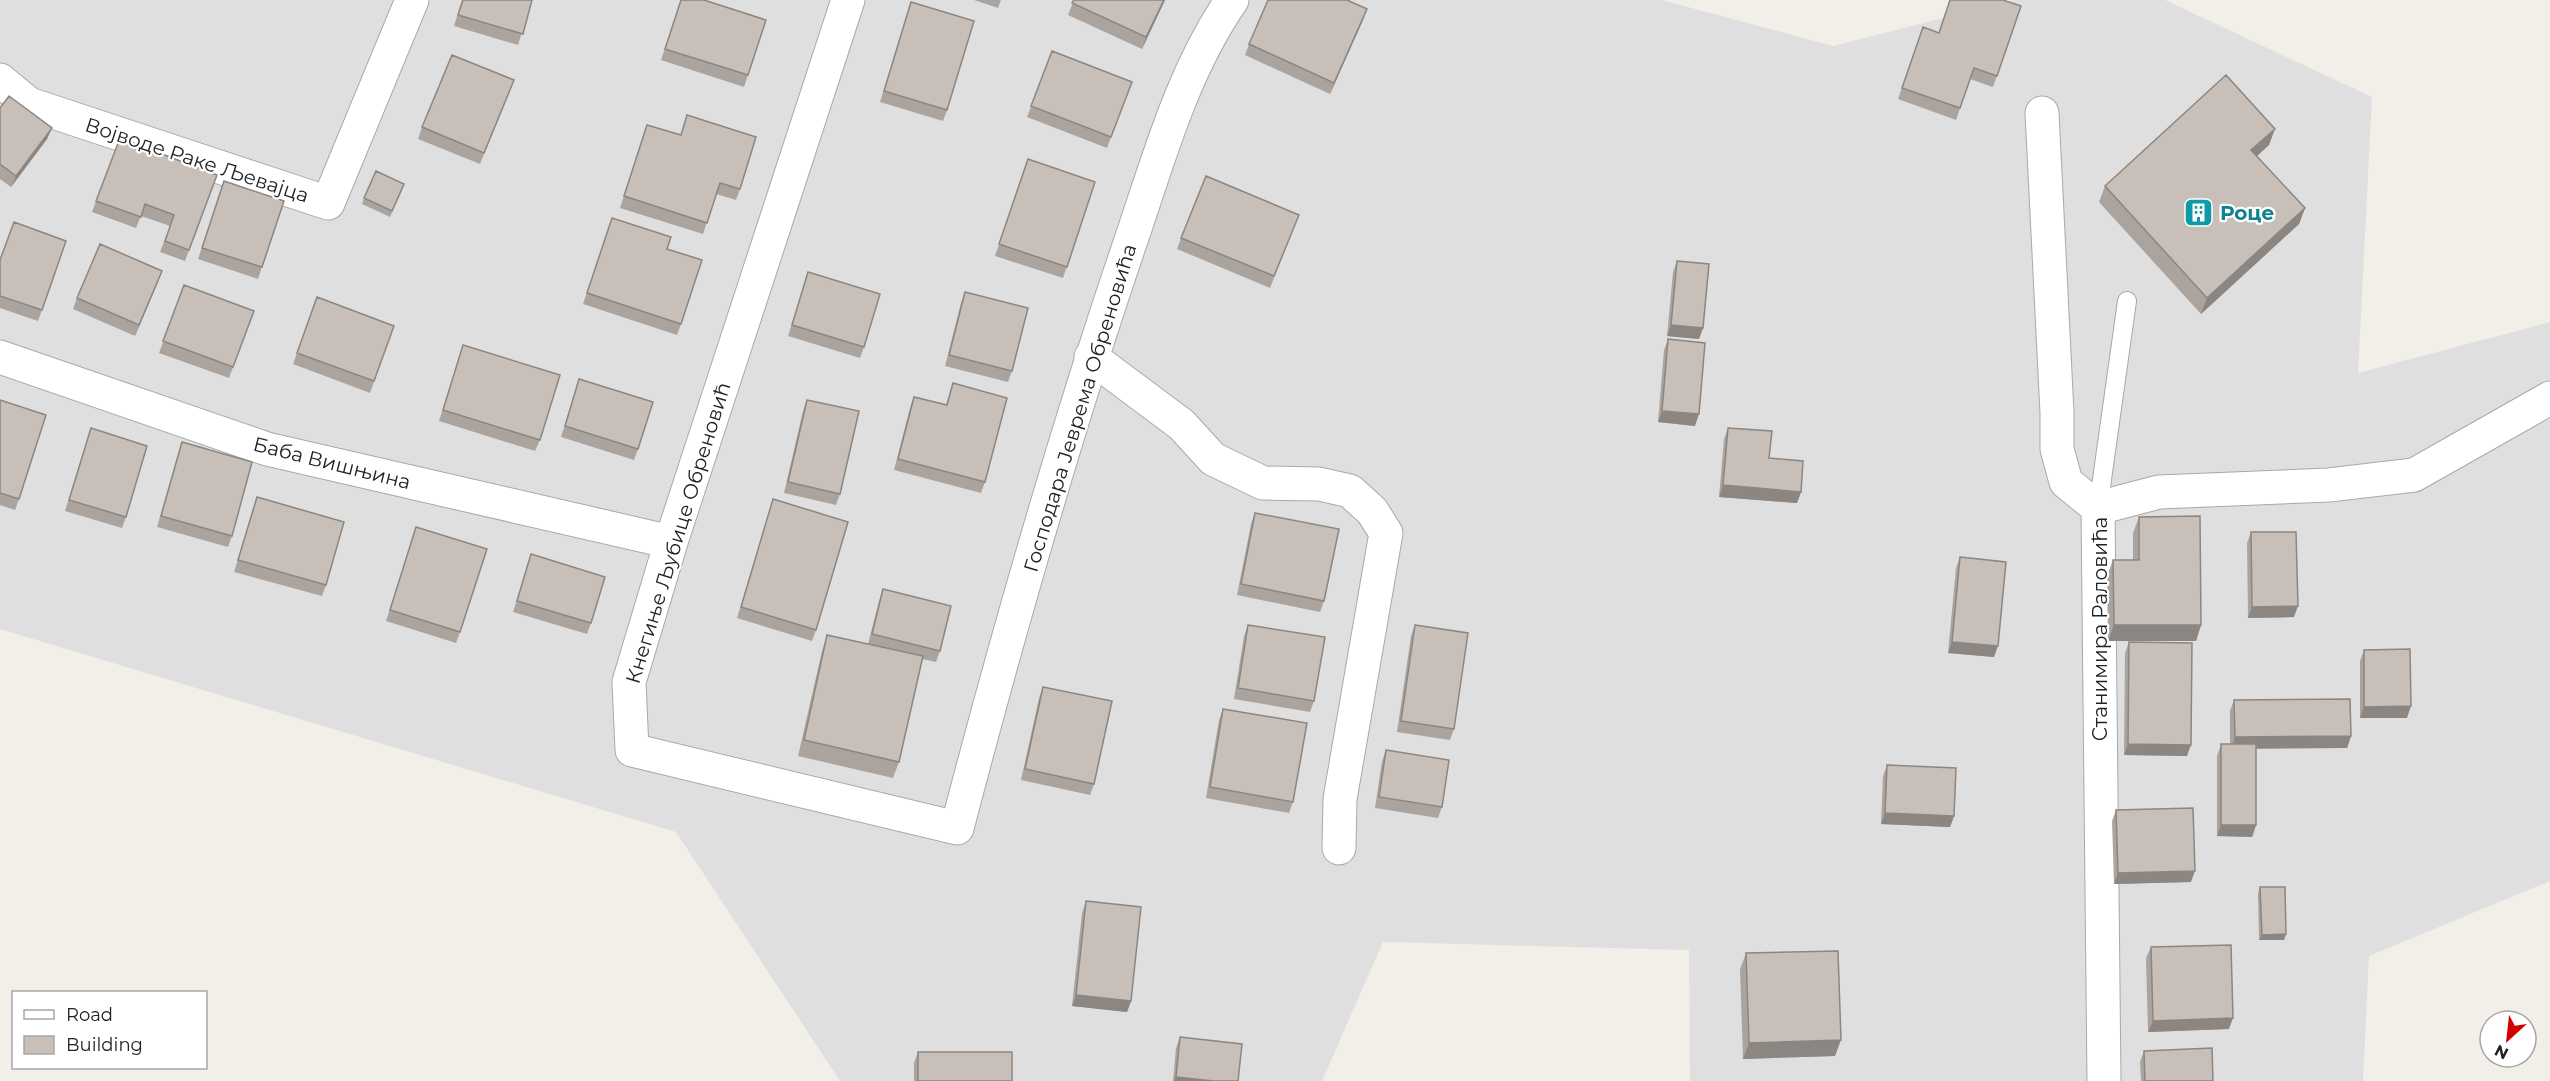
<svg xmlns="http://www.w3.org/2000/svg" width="2550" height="1081" viewBox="0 0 2550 1081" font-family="Montserrat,sans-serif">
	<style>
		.residential { fill: #e0dfdf }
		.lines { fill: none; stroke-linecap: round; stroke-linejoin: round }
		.lane-casing { stroke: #a9a9a9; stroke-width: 20 }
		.street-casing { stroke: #a9a9a9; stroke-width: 35 }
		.lane { stroke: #fff; stroke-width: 18 }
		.street { stroke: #fff; stroke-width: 33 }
		.wall { fill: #aba49e }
		.shaded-wall { fill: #8b8681 }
		.building { fill: #c7bfb8; stroke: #8b8681; stroke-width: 1.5 }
		.labels { text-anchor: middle; stroke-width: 4.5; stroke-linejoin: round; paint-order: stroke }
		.street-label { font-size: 20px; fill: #222; stroke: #fff }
		.culture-label { font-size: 20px; font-weight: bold; fill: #0d838f; stroke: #fff; text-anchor: start }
	</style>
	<rect width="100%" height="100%" fill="#f2efe9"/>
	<path class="residential" d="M0,0H1662L1833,46L2014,0H2165L2372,97L2358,373L2550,322V881L2369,956L2363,1081H1690L1689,950L1383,942L1322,1081H840L676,832L0,629Z"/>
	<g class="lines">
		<defs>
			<path id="lane" d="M2098,508L2127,301"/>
			<path id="street" d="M848,0L671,542L629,682L632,750L957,828C1008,633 1064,437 1129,246C1158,162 1181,74 1232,0
				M0,80L29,104L328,203L412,0
				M2042,113L2057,413V449L2066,482L2098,508
				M0,357L267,449L671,542
				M1091,357L1182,425L1213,459L1263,483L1319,484L1350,491L1372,511L1386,533L1340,799L1339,848
				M2098,508L2104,1081
				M2098,508L2159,492L2329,485L2414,475L2550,398"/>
		</defs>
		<use href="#lane" class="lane-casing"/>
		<use href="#street" class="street-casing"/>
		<use href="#lane" class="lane"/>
		<use href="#street" class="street"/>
	</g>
	<path class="wall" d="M462,0H532L518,45L454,26Z
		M681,0L748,75L744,87L661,60Z
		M974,0H1001L998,8Z
		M1074,0H1165L1142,49L1068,15Z
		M911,2L947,110L943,121L880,102Z
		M2021,6L1993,87L1970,79L1956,120L1898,99L1923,27L1939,33Z
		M1363,20L1330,94L1245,55L1249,44Z
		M1052,51L1132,82L1107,148L1027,117Z
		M514,80L480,164L418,139L422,127Z
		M0,108L52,128L47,139L11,187L0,179Z
		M687,115L740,189L736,200L716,194L703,234L620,208L643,136L681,135Z
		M120,138L217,175L185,261L160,252L170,226L141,216L136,228L92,212Z
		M2269,145L2257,156L2305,208L2299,224L2201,314L2099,202L2105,186Z
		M1028,159L1095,182L1063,278L995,256Z
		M224,181L284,201L258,279L198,259Z
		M402,190L390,217L362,204L364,198Z
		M1299,215L1270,288L1177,249L1181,238Z
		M608,229L667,249L681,324L677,335L583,304Z
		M66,241L38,321L0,308V260Z
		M1677,261L1703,328L1699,339L1667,336L1673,272Z
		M162,271L135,336L73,309L77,298Z
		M808,272L864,347L860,358L788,336Z
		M184,285L254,311L229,378L159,353Z
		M965,292L1012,371L1008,382L945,366L961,303Z
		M317,297L394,326L370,393L293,364Z
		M1668,339L1695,426L1658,422L1664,350Z
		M463,345L540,440L535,451L439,421Z
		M579,379L638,449L634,460L561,437Z
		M953,383L985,482L981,493L894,470L910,408L914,397L946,405Z
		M0,400L19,499L15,510L0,505Z
		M807,400L840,494L836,505L784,493L803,411Z
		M91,428L126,517L122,528L65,511Z
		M1728,428L1769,458L1801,492L1797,503L1719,497L1724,439Z
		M182,442L232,536L228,547L157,527L178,454Z
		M257,497L326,585L322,596L234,572Z
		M773,499L816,630L812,641L737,618Z
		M1255,513L1324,601L1320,612L1237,595L1251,524Z
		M2139,517L2201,625L2196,641H2108L2107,576L2113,560H2133V533Z
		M416,527L460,632L456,643L386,621Z
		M2251,532L2294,617L2248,618L2247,543Z
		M531,554L591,623L587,634L513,612Z
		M1960,557L1994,657L1948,653L1956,568Z
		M883,589L940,651L936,662L922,659L899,762L893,778L798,756L822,651L827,635L868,644L879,601Z
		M1248,625L1314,701L1310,712L1234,699L1244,636Z
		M1415,625L1454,729L1450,740L1397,732L1411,636Z
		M2129,642L2187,756L2124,755L2125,653Z
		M2364,650L2407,718H2360V661Z
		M1043,687L1094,784L1090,795L1021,780L1039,698Z
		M2234,700L2351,736L2347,748H2256V825L2252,837L2217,836V756L2221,744H2230V711Z
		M1223,709L1293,802L1289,813L1206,798L1219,720Z
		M1386,750L1442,807L1438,818L1375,808L1382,761Z
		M1887,765L1954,816L1950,827L1881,824L1883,776Z
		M2116,810L2191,882L2114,884L2112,821Z
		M2260,887L2286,934L2284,940H2259L2258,893Z
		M1086,901L1131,1001L1127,1012L1072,1006L1082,913Z
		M2151,947L2229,1029L2148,1032L2146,958Z
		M1746,953L1835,1056L1743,1059L1740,969Z
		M1180,1037L1238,1081H1173L1176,1048Z
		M2144,1051L2213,1081H2141L2140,1062Z
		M918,1052L1012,1081H914V1063Z"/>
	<path class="shaded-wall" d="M1164,0H1165L1142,49L1146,37Z
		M1367,9L1363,20L1330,94L1334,83Z
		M52,128L47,139L11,187L16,176Z
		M2275,129L2269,145L2246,166L2251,150Z
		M2305,208L2299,224L2201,314L2207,298Z
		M162,271L158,282L135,336L139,325Z
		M1671,325L1703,328L1699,339L1667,336Z
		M1662,411L1699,414L1695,426L1658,422Z
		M1723,485L1801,492L1797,503L1719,497Z
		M2298,606L2294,617L2248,618L2252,607Z
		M2114,625H2201L2196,641H2108Z
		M1952,642L1998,646L1994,657L1948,653Z
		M2411,706L2407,718H2360L2364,707Z
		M2351,736L2347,748L2231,749L2235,737Z
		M2128,744L2191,745L2187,756L2124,755Z
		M1885,813L1954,816L1950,827L1881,824Z
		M2221,825H2256L2252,837L2217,836Z
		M2195,871L2191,882L2114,884L2118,873Z
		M2286,934L2284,940H2259L2262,935Z
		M1076,995L1131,1001L1127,1012L1072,1006Z
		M2233,1018L2229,1029L2148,1032L2153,1021Z
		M1841,1040L1835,1056L1743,1059L1749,1043Z
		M1176,1077L1214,1081H1174Z"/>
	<path class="building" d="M463,0H532L523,34L458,15Z
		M681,0H704L766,20L748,75L665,49Z
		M1074,0H1164L1146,37L1072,3Z
		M1268,0H1347L1367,9L1334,83L1249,44Z
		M1950,0H2003L2021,6L1997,76L1974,68L1960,108L1902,88L1923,27L1939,33Z
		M911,2L974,21L947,110L884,91Z
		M1052,51L1132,82L1111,137L1031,106Z
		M452,55L514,80L484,153L422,127Z
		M2226,75L2275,129L2251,150L2305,208L2207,298L2105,186Z
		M9,96L52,128L16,176L0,164V108Z
		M687,115L756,137L740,189L720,183L707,223L624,196L647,125L681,135Z
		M120,138L217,175L189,250L165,241L174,215L145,204L141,217L96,201Z
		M1028,159L1095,182L1067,267L999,244Z
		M376,171L404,184L392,211L364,198Z
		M1206,176L1299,215L1274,276L1181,238Z
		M224,181L284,201L262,267L202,248Z
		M612,218L671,237L667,249L702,260L681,324L587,293Z
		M14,222L66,241L42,310L0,296V260Z
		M100,244L162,271L139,325L77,298Z
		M1677,261L1709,264L1703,328L1671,325Z
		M808,272L880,294L864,347L792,325Z
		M184,285L254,311L233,367L163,341Z
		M965,292L1028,308L1012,371L949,355Z
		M317,297L394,326L374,381L297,353Z
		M1668,339L1705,343L1699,414L1662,411Z
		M463,345L560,375L540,440L443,410Z
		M579,379L653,402L638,449L565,426Z
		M953,383L1007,398L985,482L898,459L914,397L947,405Z
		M0,400L46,415L19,499L0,493Z
		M807,400L859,411L840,494L788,482Z
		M91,428L147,446L126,517L69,500Z
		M1728,428L1772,431L1769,458L1803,461L1801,492L1723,485Z
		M182,442L252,462L232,536L161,516Z
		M257,497L344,522L326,585L238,560Z
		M773,499L848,522L816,630L741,607Z
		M1255,513L1339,529L1324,601L1241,584Z
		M2200,516L2201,625H2114L2113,560H2139V517Z
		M416,527L487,549L460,632L390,610Z
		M2251,532H2296L2298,606L2252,607Z
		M531,554L605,577L591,623L517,601Z
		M1960,557L2006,562L1998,646L1952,642Z
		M883,589L951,606L940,651L872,634Z
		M1248,625L1325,637L1314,701L1238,688Z
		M1415,625L1468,633L1454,729L1401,721Z
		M827,635L923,656L899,762L804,740Z
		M2129,642L2192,643L2191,745L2128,744Z
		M2410,649L2411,706L2364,707V650Z
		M1043,687L1112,701L1094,784L1025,769Z
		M2350,699L2351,736L2235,737L2234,700Z
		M1223,709L1307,723L1293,802L1210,787Z
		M2221,744H2256V825H2221Z
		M1386,750L1449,760L1442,807L1379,797Z
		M1887,765L1956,768L1954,816L1885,813Z
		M2193,808L2195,871L2118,873L2116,810Z
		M2260,887H2285L2286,934L2262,935Z
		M1086,901L1141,907L1131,1001L1076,995Z
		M2231,945L2233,1018L2153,1021L2151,947Z
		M1838,951L1841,1040L1749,1043L1746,953Z
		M1180,1037L1242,1044L1238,1081H1214L1176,1077Z
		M2212,1048L2213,1081H2145L2144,1051Z
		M918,1052H1012V1081H918Z"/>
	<defs>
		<symbol id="building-square" viewBox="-11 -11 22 22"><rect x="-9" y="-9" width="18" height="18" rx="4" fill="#0f9aa8" stroke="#fff"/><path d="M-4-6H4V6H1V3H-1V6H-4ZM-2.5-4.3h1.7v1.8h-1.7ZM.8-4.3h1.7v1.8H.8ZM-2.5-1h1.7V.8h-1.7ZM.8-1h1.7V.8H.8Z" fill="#fff"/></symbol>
	</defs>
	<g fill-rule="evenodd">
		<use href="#building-square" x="2182" y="196" width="33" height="33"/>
	</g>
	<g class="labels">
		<g class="street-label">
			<text transform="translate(197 160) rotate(18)" y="7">Војводе Раке Љевајца</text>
			<text transform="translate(1080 408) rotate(-73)" y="7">Господара Јеврема Обреновића</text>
			<text transform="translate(332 463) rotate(14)" y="7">Баба Вишњина</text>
			<text transform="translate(678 533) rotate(-73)" y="7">Кнегиње Љубице Обреновић</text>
			<text transform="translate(2100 629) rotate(-90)" y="7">Станимира Раловића</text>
		</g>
		<g class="culture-label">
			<text x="2220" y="220">Роце</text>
		</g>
	</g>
	<rect x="12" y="991" width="195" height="78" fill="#ffffff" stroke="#a7a7a7" stroke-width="1.5"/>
	<rect x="24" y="1010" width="30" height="9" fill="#ffffff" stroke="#a7a7a7" stroke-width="1.5"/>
	<text x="66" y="1021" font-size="18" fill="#222222">Road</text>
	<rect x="24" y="1036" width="30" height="18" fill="#c7bfb8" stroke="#a7a7a7" stroke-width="1.5"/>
	<text x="66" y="1051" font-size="18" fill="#222222">Building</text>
	<g transform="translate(2508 1039) rotate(207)"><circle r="28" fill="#ffffff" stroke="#a7a7a7" stroke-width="1.5"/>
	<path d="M0-4.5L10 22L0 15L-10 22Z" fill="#d40000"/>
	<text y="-9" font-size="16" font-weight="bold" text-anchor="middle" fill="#222222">N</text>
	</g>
</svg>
